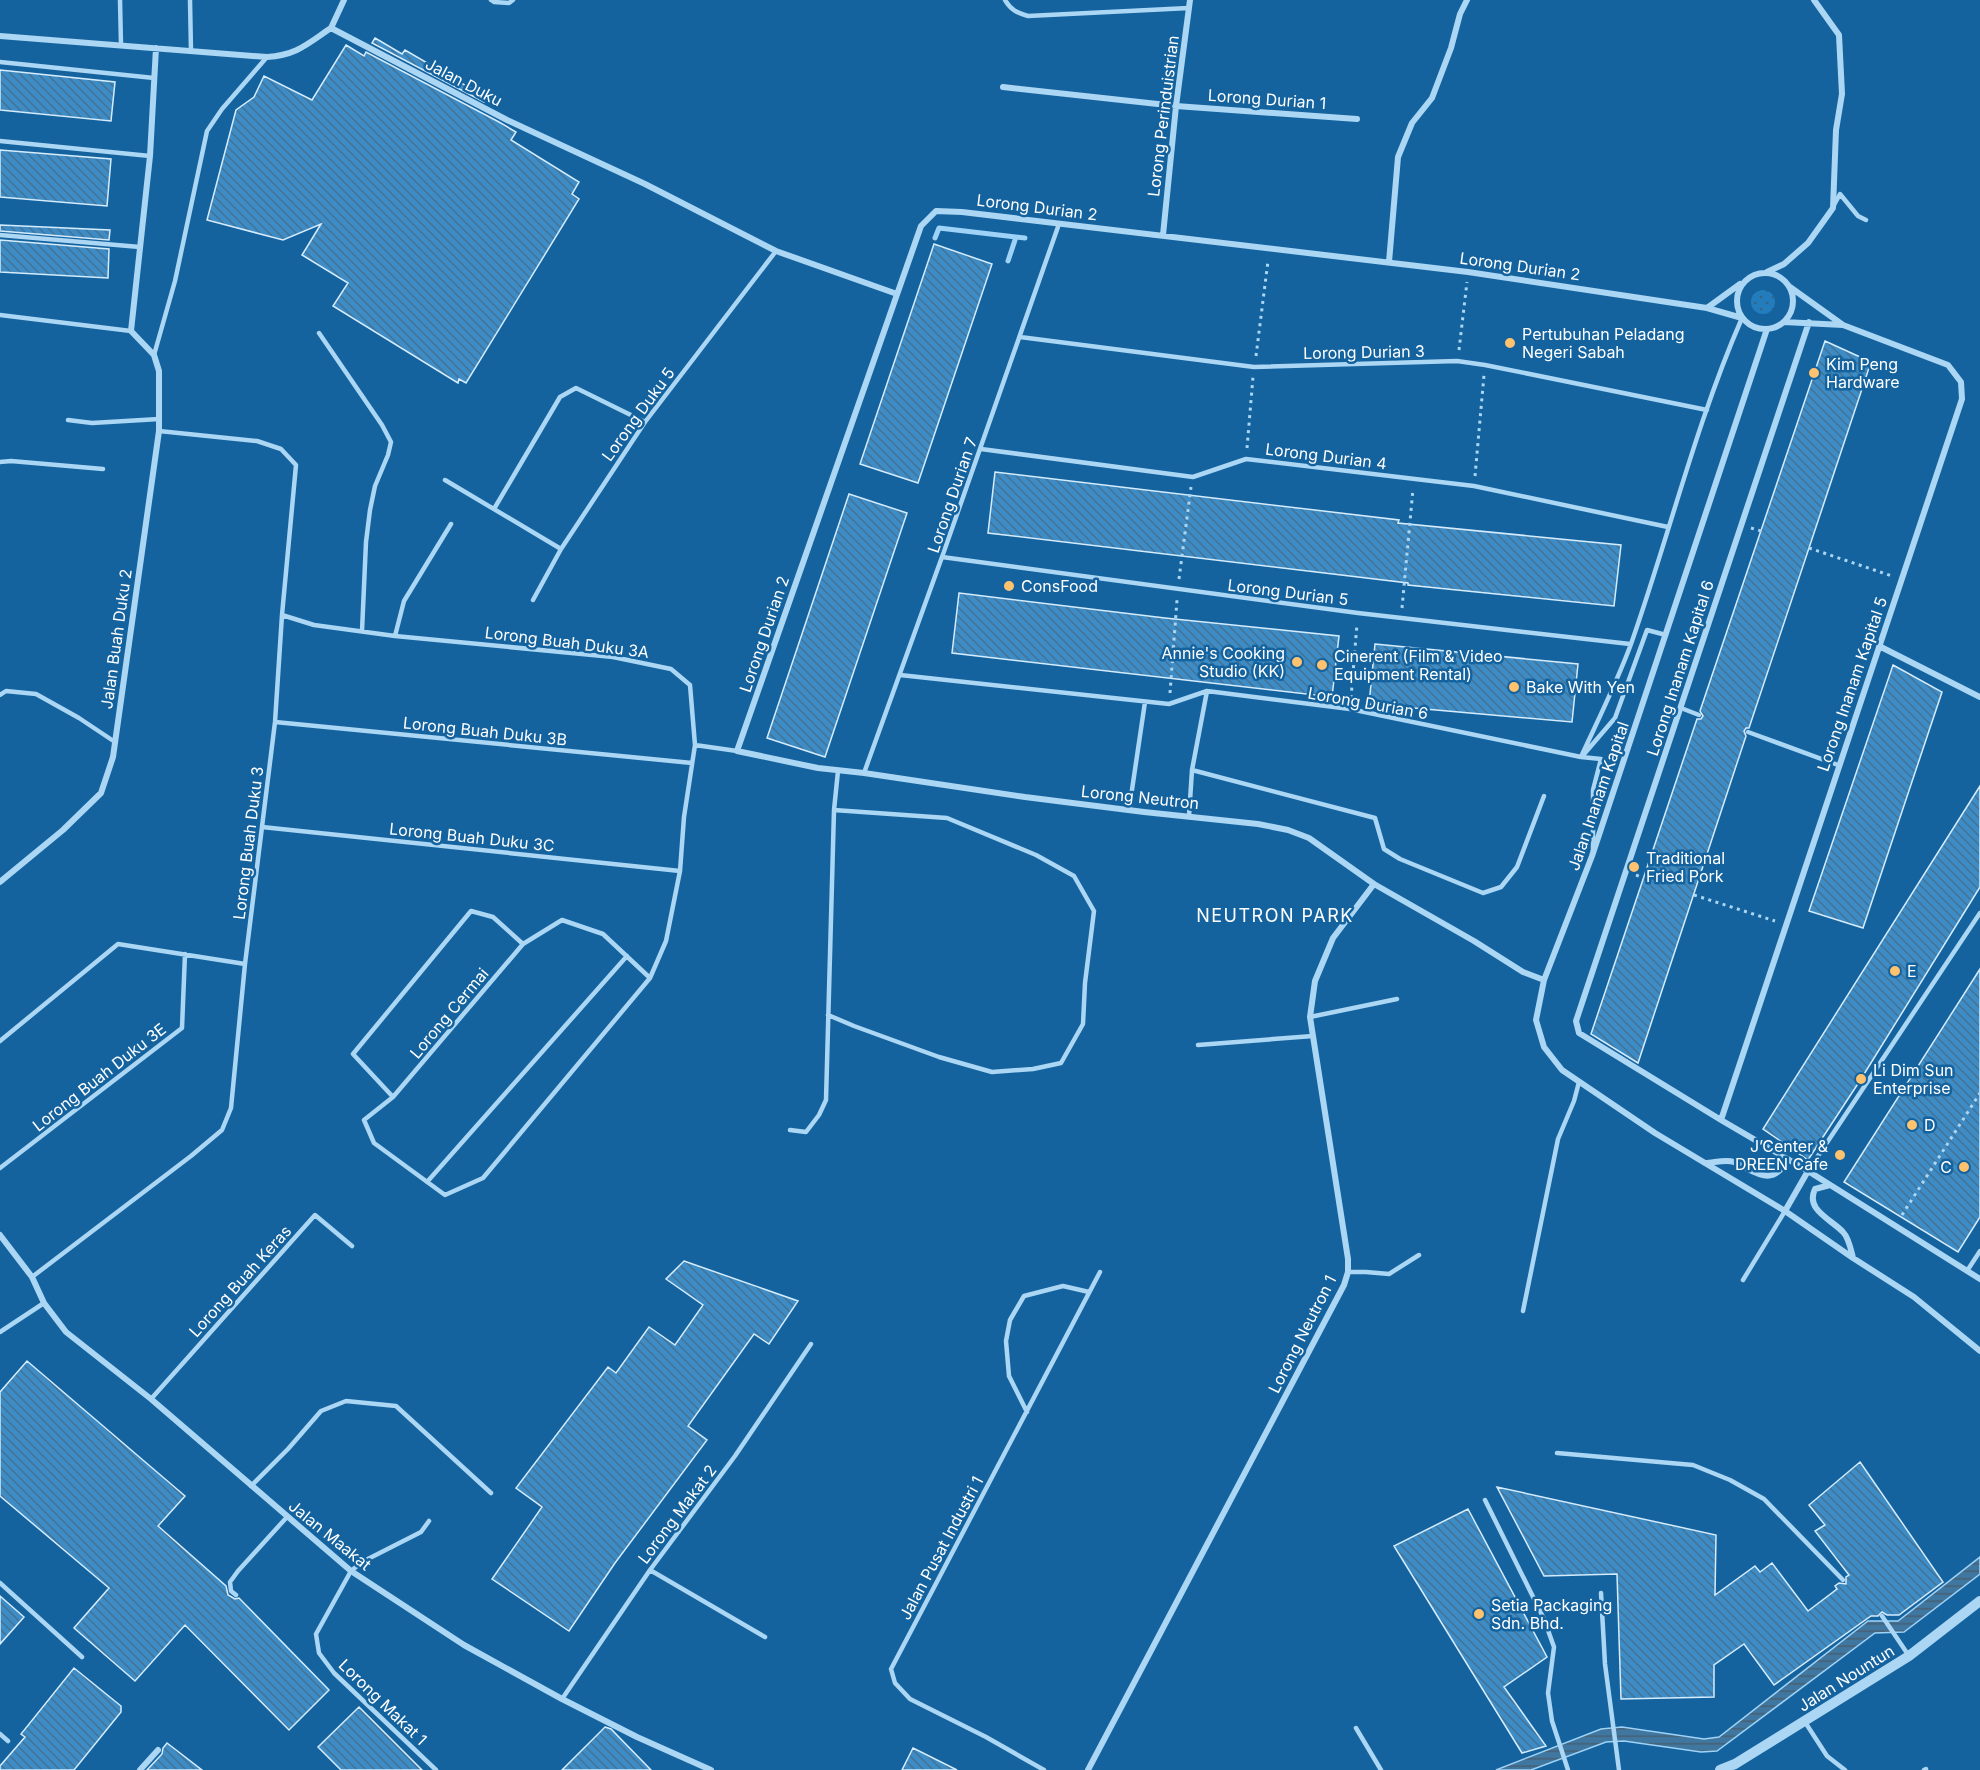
<svg xmlns="http://www.w3.org/2000/svg" width="1980" height="1770" viewBox="0 0 1980 1770" font-family="Inter,sans-serif">
	<style>
		.grass { fill: url(#grass-dots) }
		.water { fill: url(#water-rules); stroke: #9ed3f7; stroke-width: 1.5 }
		.lines { fill: none; stroke-linecap: round; stroke-linejoin: round }
		.stream { stroke: #9ed3f7; stroke-width: 5 }
		.building { fill: url(#building-back-hatch); stroke: #d4ecfd; stroke-width: 1.5 }
		.path { stroke: #abd6f4; stroke-width: 3; stroke-dasharray: 3 4.5; stroke-linecap: butt }
		.service { stroke: #abd6f4; stroke-width: 4.5 }
		.minor { stroke: #abd6f4; stroke-width: 6 }
		.tertiary { stroke: #abd6f4; stroke-width: 10 }
		.poi-dot { fill: #ffc26e; stroke: #14639f; stroke-width: 2 }
		.labels { text-anchor: middle; stroke-width: 5; stroke-linejoin: round; paint-order: stroke }
		.street-label { font-size: 16px; fill: #fff; stroke: #14639f }
		.poi-label { font-size: 16px; fill: #fff; stroke: #14639f; text-anchor: start }
		.neighbourhood-label { font-size: 18px; letter-spacing: 1.5px; fill: #fff; stroke: #14639f }
	</style>
	<defs>
		<pattern id="grass-dots" width="8" height="8" patternUnits="userSpaceOnUse" patternTransform="scale(1.5)"><rect width="8" height="8" fill="#237cbb"/><path d="M2 2h.1M6 6h.1" fill="none" stroke="#356689" stroke-width="1.8" stroke-linecap="round"/></pattern>
		<pattern id="water-rules" width="6" height="5" patternUnits="userSpaceOnUse" patternTransform="scale(1.5)"><rect width="6" height="5" fill="#4077a1"/><path d="M0 2.5h6" fill="none" stroke="#475f72"/></pattern>
		<pattern id="building-back-hatch" width="6" height="6" patternUnits="userSpaceOnUse" patternTransform="scale(1.5)"><rect width="6" height="6" fill="#3d8cc5"/><path d="M-1 5l2 2M0 0l6 6M5-1l2 2" fill="none" stroke="#437295"/></pattern>
	</defs>
	<rect width="100%" height="100%" fill="#14639f"/>
	<path class="grass" d="M1751 302a12 12 0 1 1 24 0a12 12 0 1 1-24 0Z"/>
	<path class="water" d="M1980,1557V1574L1904,1632L1875,1633L1717,1751L1701,1752L1624,1741L1606,1742L1531,1770H1496L1601,1729L1622,1727L1704,1739L1719,1737L1868,1621H1898Z"/>
	<g class="lines">
		<path class="stream" d="M935,238L939,228L1025,238
			M1008,261L1016,237"/>
	</g>
	<path class="building" d="M375,38L402,54L405,50L487,98L484,102L372,43Z
		M346,45L364,56L366,52L499,122L516,132L511,140L579,182L572,194L579,199L466,383L459,379L458,383L333,306L348,283L302,255L321,224L283,240L207,220L236,110L254,97L264,76L312,100Z
		M0,70L115,82L111,121L0,110Z
		M0,150L111,159L107,206L0,197Z
		M0,225L110,230L109,240L0,231Z
		M0,240L109,249L108,278L0,272Z
		M934,244L992,264L918,483L860,464Z
		M1825,341L1871,362L1749,728H1746L1744,731L1746,736L1638,1063L1591,1034L1697,719H1701L1703,716L1700,711Z
		M995,472L1399,520L1398,523L1621,545L1614,606L1408,585V583L988,533Z
		M849,494L907,513L825,757L767,738Z
		M959,593L1165,618L1339,636L1332,697L952,653Z
		M1375,644L1578,664L1572,722L1369,704Z
		M1893,665L1942,692L1863,928L1809,911Z
		M1980,786V887L1861,1079L1808,1160L1763,1129Z
		M1980,969V1217L1958,1252L1844,1182Z
		M684,1261L798,1301L769,1344L754,1334L688,1426L707,1440L615,1563L569,1631L492,1579L542,1507L516,1488L608,1367L616,1373L649,1327L675,1345L703,1305L666,1279Z
		M27,1361L185,1496L158,1526L226,1586L228,1595L235,1599L239,1598L329,1690L289,1730L185,1625L135,1681L74,1628L109,1588L0,1496V1392Z
		M1860,1462L1943,1582L1899,1615H1887L1882,1612L1878,1616H1871L1774,1685L1744,1644L1714,1665V1697L1621,1699L1617,1574L1544,1576L1497,1487L1716,1535L1715,1595L1755,1566L1760,1572L1772,1563L1808,1611L1837,1589L1835,1586L1839,1583L1846,1584V1577L1849,1575L1815,1531L1825,1525L1809,1505Z
		M1468,1509L1547,1657L1504,1687L1546,1746L1522,1753L1394,1546Z
		M0,1596L24,1617L0,1644Z
		M74,1668L121,1706V1712L74,1770H0V1766L25,1737L21,1734Z
		M359,1707L422,1770H341L318,1747Z
		M605,1727L611,1729L651,1770H562Z
		M167,1743L202,1770H147L162,1754L163,1748Z
		M913,1748L957,1770H902Z"/>
	<g class="lines">
		<path class="path" d="M1459,350L1467,282
			M1256,356L1268,261
			M1247,448L1253,377
			M1475,476L1484,375
			M1751,528L1761,531
			M1809,548L1892,576
			M1179,579L1191,487
			M1402,608L1413,489
			M1170,693L1177,600
			M1351,698L1357,624
			M1636,875L1644,878
			M1694,895L1775,921
			M1902,1215L1980,1093"/>
		<path class="service" d="M120,0L121,45
			M190,0L191,51
			M491,0L494,2L509,3L513,0
			M1005,0C1011,10 1017,13 1028,16L1189,8
			M0,62L154,78
			M0,141L150,156
			M1834,205L1840,194L1858,216L1866,220
			M0,235L140,247
			M0,315L131,331
			M319,333L382,425L391,442L388,455L375,486L370,510L366,542L362,631
			M1020,337L1254,367L1457,361L1485,365L1707,410
			M154,355L175,281L207,131L222,109L267,57
			M68,420L92,423L159,419
			M981,449L1193,477L1246,459L1474,486L1668,527
			M0,462L11,461L103,469
			M445,480L561,549
			M494,509L560,397L576,388L645,422
			M942,557L1358,613L1630,644
			M533,600L561,549L645,422L776,251
			M282,615L314,625L395,636L613,657L671,669L690,685L695,745L684,817L680,871L666,941L650,978L483,1178L445,1195L374,1143L364,1120L393,1097L353,1054L471,911L493,917L523,944L562,920L603,934L650,978
			M395,636L404,601L451,524
			M900,675L1169,704L1207,691L1350,709L1581,757L1601,759L1593,790V851
			M0,695L6,691L36,694L79,718L115,742
			M1681,708L1699,715
			M275,722L692,763
			M1748,732L1838,765
			M695,745L737,751
			M1585,753L1615,718L1647,630L1666,635
			M1581,757C1598,720 1617,682 1631,644C1669,536 1696,423 1742,318
			M1192,770L1375,818L1384,849L1400,859L1483,893L1501,887L1517,867L1544,796
			M864,773L942,557L1059,224
			M1129,810L1145,702
			M1189,816L1192,770L1207,691
			M262,827L680,871
			M828,1015L854,1026L939,1057L992,1072L1033,1069L1061,1063L1083,1024L1085,983L1094,911L1074,876L1036,855L947,818L834,810
			M1310,1017L1397,999
			M0,1041L118,944L245,964
			M1198,1045L1313,1036
			M393,1097L523,944
			M790,1130L806,1132L819,1115L826,1100L834,810L838,771
			M0,1168L182,1028L185,954
			M1808,1171L1980,913
			M427,1182L627,956
			M1967,1271L1980,1251
			M1348,1272H1366L1389,1274L1419,1255
			M32,1277L191,1156L222,1130L231,1108L245,964L275,722L282,615L296,465L281,449L257,441L159,431
			M1743,1280L1785,1211
			M1523,1311L1558,1139L1574,1101L1579,1082
			M0,1332L44,1303
			M151,1399L315,1215L352,1246
			M1027,1412L1009,1376L1006,1341L1010,1320L1024,1296L1063,1286L1089,1292
			M1557,1453L1693,1465L1730,1480L1764,1499L1843,1580
			M251,1486L288,1449L321,1411L346,1401L396,1406L491,1493
			M1485,1500L1544,1619L1554,1647L1548,1693L1552,1721L1568,1770
			M429,1521L421,1532L362,1562L351,1571L316,1634L319,1653L334,1673L436,1770
			M650,1570L765,1637
			M0,1583L82,1657
			M1601,1593L1605,1664L1619,1770
			M236,1595L231,1591L230,1582L238,1571L287,1517
			M1882,1616L1909,1656
			M562,1699L650,1570L735,1456L811,1344
			M1805,1722L1827,1756L1845,1770
			M1356,1728L1381,1770
			M0,1734L8,1741
			M1044,1770L986,1737L910,1699L895,1683L891,1669L1100,1272
			M1924,1770L1926,1769"/>
		<path class="minor" d="M331,28L344,0
			M0,36L267,57C297,55 307,44 331,28L507,120L645,184L776,251L897,294
			M1003,87L1176,106L1357,119
			M1163,235L1176,106L1190,0
			M1389,262L1398,157L1412,123L1432,98L1451,48L1460,14L1467,0
			M1767,272L1784,264L1808,243L1833,208L1836,130L1842,94L1839,35L1814,0
			M1737 301a28 28 0 1 1 56 0a28 28 0 1 1-56 0Z
			M1707,308L1740,284
			M1784,322L1843,325
			M1809,322L1576,1021L1579,1033L1721,1120L1808,1171L1980,1279
			M1767,329L1592,856L1544,980L1536,1020L1544,1047L1562,1070L1655,1133L1785,1211L1853,1258L1914,1297L1980,1351
			M1879,646L1980,697
			M0,882L63,830L101,793L113,757L159,431V371L154,355L131,331L150,156L156,48
			M1544,980L1523,972L1474,941L1374,884L1309,838L1288,830L1258,824L1144,812L1025,797L864,773L818,768L737,751L921,226L936,211L962,212L1468,272L1707,308L1742,318
			M1721,1120L1962,399L1961,382L1948,365L1843,325L1790,287
			M1705,1163C1713,1163 1726,1159 1734,1162C1753,1170 1773,1190 1787,1159
			M1830,1185L1815,1189C1805,1210 1831,1219 1843,1232C1849,1238 1851,1250 1853,1258
			M1785,1211L1808,1171
			M0,1235L32,1277L44,1303L66,1332L151,1399L351,1571L464,1645L562,1699L637,1737L711,1770
			M140,1770L158,1750
			M1088,1770L1344,1285L1348,1272V1259L1310,1017L1315,981L1333,938L1374,884"/>
		<path class="tertiary" d="M1720,1770L1735,1764L1909,1656L1980,1601"/>
	</g>
	<g class="poi-dot">
		<circle cx="1510" cy="343" r="6"/>
		<circle cx="1814" cy="373" r="6"/>
		<circle cx="1009" cy="586" r="6"/>
		<circle cx="1297" cy="662" r="6"/>
		<circle cx="1322" cy="665" r="6"/>
		<circle cx="1514" cy="687" r="6"/>
		<circle cx="1634" cy="867" r="6"/>
		<circle cx="1895" cy="971" r="6"/>
		<circle cx="1861" cy="1079" r="6"/>
		<circle cx="1912" cy="1125" r="6"/>
		<circle cx="1840" cy="1155" r="6"/>
		<circle cx="1964" cy="1167" r="6"/>
		<circle cx="1479" cy="1614" r="6"/>
	</g>
	<g class="labels">
		<g class="street-label">
			<text transform="translate(464 82) rotate(28)" y="6">Jalan Duku</text>
			<text transform="translate(1267 99) rotate(4)" y="6">Lorong Durian 1</text>
			<text transform="translate(1163 116) rotate(-83)" y="6">Lorong Perinduistrian</text>
			<text transform="translate(1037 207) rotate(7)" y="6">Lorong Durian 2</text>
			<text transform="translate(1520 266) rotate(8)" y="6">Lorong Durian 2</text>
			<text transform="translate(1364 352) rotate(-1)" y="6">Lorong Durian 3</text>
			<text transform="translate(638 414) rotate(-54)" y="6">Lorong Duku 5</text>
			<text transform="translate(1326 456) rotate(7)" y="6">Lorong Durian 4</text>
			<text transform="translate(952 495) rotate(-71)" y="6">Lorong Durian 7</text>
			<text transform="translate(1288 592) rotate(7)" y="6">Lorong Durian 5</text>
			<text transform="translate(764 634) rotate(-71)" y="6">Lorong Durian 2</text>
			<text transform="translate(116 639) rotate(-82)" y="6">Jalan Buah Duku 2</text>
			<text transform="translate(567 642) rotate(7)" y="6">Lorong Buah Duku 3A</text>
			<text transform="translate(1680 668) rotate(-72)" y="6">Lorong Inanam Kapital 6</text>
			<text transform="translate(1852 684) rotate(-71)" y="6">Lorong Inanam Kapital 5</text>
			<text transform="translate(1368 703) rotate(10)" y="6">Lorong Durian 6</text>
			<text transform="translate(485 731) rotate(6)" y="6">Lorong Buah Duku 3B</text>
			<text transform="translate(1598 796) rotate(-71)" y="6">Jalan Inanam Kapital</text>
			<text transform="translate(1140 797) rotate(6)" y="6">Lorong Neutron</text>
			<text transform="translate(472 837) rotate(6)" y="6">Lorong Buah Duku 3C</text>
			<text transform="translate(248 843) rotate(-83)" y="6">Lorong Buah Duku 3</text>
			<text transform="translate(449 1013) rotate(-50)" y="6">Lorong Cermai</text>
			<text transform="translate(99 1077) rotate(-38)" y="6">Lorong Buah Duku 3E</text>
			<text transform="translate(240 1281) rotate(-48)" y="6">Lorong Buah Keras</text>
			<text transform="translate(1302 1334) rotate(-63)" y="6">Lorong Neutron 1</text>
			<text transform="translate(677 1514) rotate(-53)" y="6">Lorong Makat 2</text>
			<text transform="translate(330 1535) rotate(39)" y="6">Jalan Maakat</text>
			<text transform="translate(941 1548) rotate(-62)" y="6">Jalan Pusat Industri 1</text>
			<text transform="translate(1846 1678) rotate(-32)" y="6">Jalan Nountun</text>
			<text transform="translate(383 1702) rotate(44)" y="6">Lorong Makat 1</text>
		</g>
		<g class="poi-label">
			<text x="1522" y="340">Pertubuhan Peladang<tspan x="1522" dy="18">Negeri Sabah</tspan></text>
			<text x="1826" y="370">Kim Peng<tspan x="1826" dy="18">Hardware</tspan></text>
			<text x="1021" y="592">ConsFood</text>
			<text x="1285" y="659" text-anchor="end">Annie's Cooking<tspan x="1285" dy="18">Studio (KK)</tspan></text>
			<text x="1334" y="662">Cinerent (Film &amp; Video<tspan x="1334" dy="18">Equipment Rental)</tspan></text>
			<text x="1526" y="693">Bake With Yen</text>
			<text x="1646" y="864">Traditional<tspan x="1646" dy="18">Fried Pork</tspan></text>
			<text x="1907" y="977">E</text>
			<text x="1873" y="1076">Li Dim Sun<tspan x="1873" dy="18">Enterprise</tspan></text>
			<text x="1924" y="1131">D</text>
			<text x="1828" y="1152" text-anchor="end">J’Center &amp;<tspan x="1828" dy="18">DREEN Cafe</tspan></text>
			<text x="1952" y="1173" text-anchor="end">C</text>
			<text x="1491" y="1611">Setia Packaging<tspan x="1491" dy="18">Sdn. Bhd.</tspan></text>
		</g>
		<g class="neighbourhood-label">
			<text x="1275" y="922">NEUTRON PARK</text>
		</g>
	</g>
</svg>
